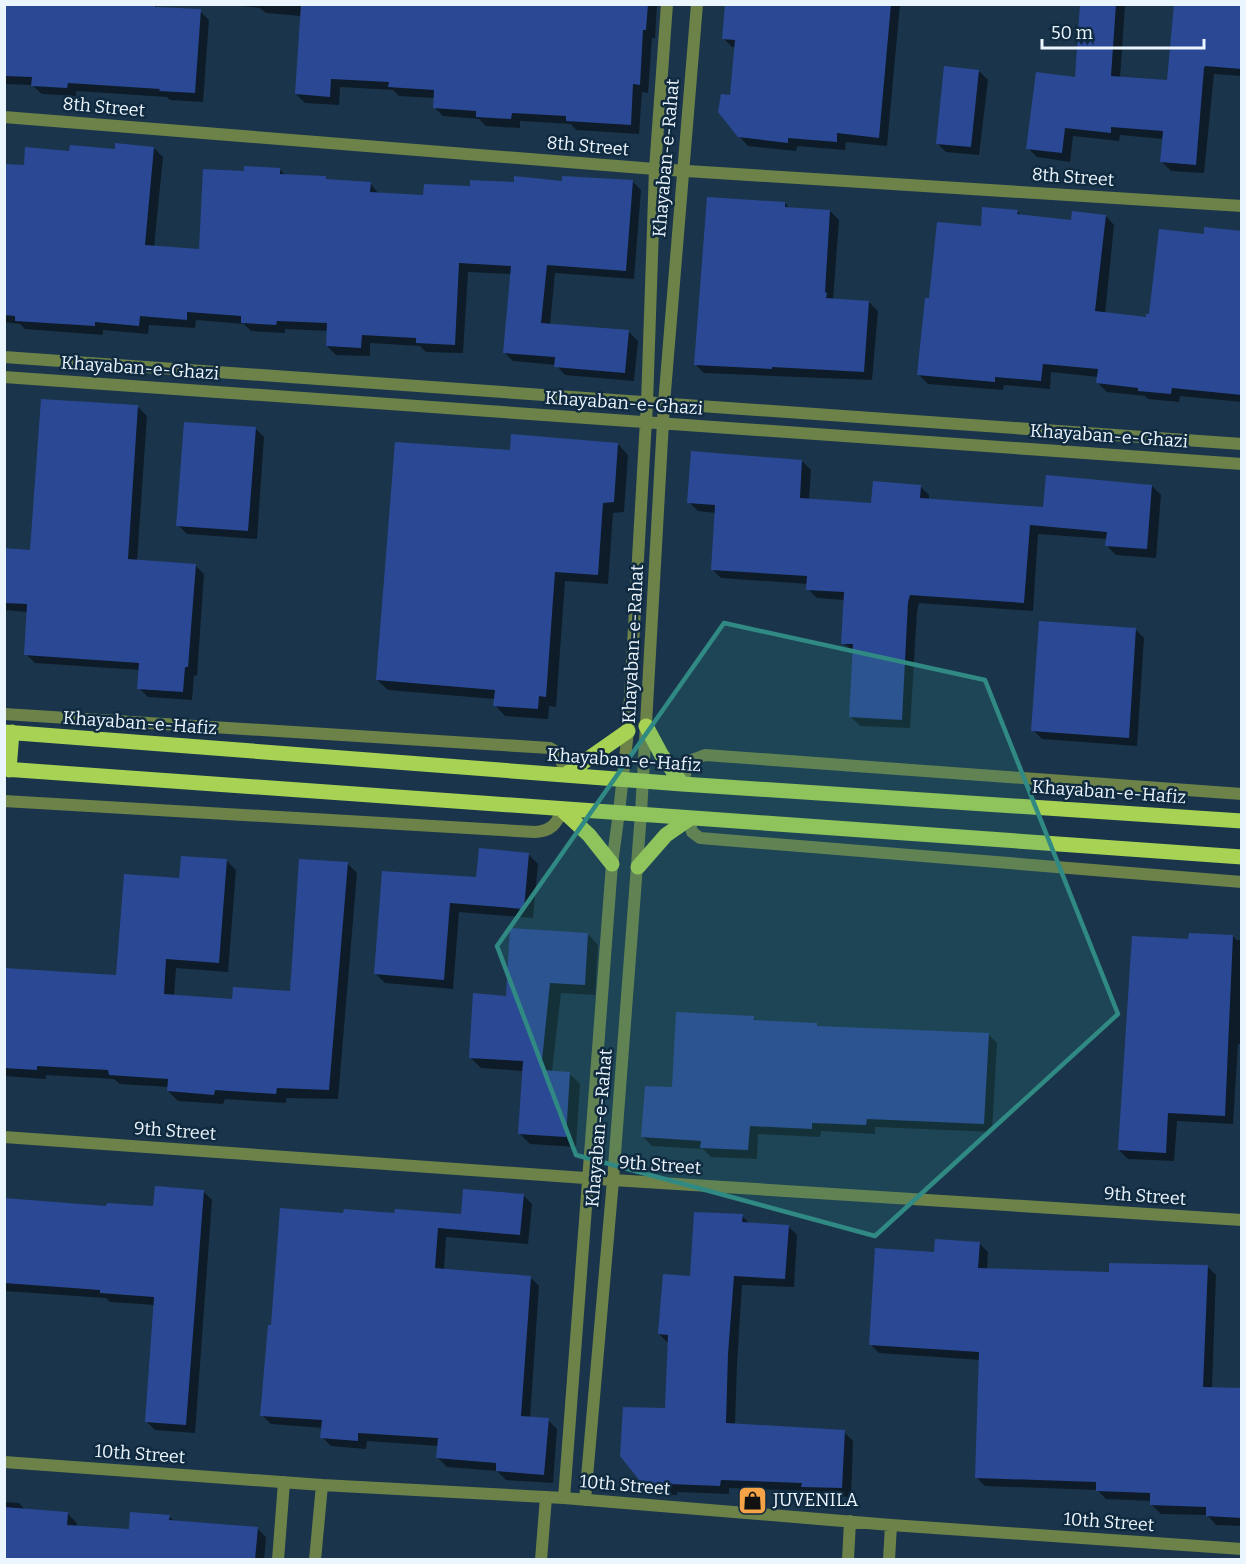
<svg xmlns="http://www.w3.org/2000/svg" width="1246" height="1564" viewBox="0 0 1246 1564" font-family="Bitter,serif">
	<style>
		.shadow { fill: #0007 }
		.building { fill: #2b4894 }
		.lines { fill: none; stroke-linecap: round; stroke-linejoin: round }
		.service { stroke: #6d8249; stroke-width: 12 }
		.minor { stroke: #6d8249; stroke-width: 12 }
		.tertiary { stroke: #6d8249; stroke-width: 12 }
		.primary { stroke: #a7d253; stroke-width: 15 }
		.marked { fill: #308983; fill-opacity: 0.2; stroke: #308983; stroke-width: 4.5; stroke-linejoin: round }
		.labels { text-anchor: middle; stroke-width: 5; stroke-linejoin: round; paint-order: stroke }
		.street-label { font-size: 18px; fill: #ebf5fd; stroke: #102a40 }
		.poi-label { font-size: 18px; fill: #ebf5fd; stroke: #102a40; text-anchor: start }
	</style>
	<rect width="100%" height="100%" fill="#1a354b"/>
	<path class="shadow" d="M4,4L155,5L158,9L200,11L209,20L203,102L170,100L167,97L76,91V96L42,94L32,85L4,84Z
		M222,4H657L655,38H652L648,93L642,92L639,134L576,130L571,124L520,121V128L486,126L479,119L443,116L434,107L435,98L399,96L393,90L340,87L339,105L305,103L296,94L301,16L266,13L260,8Z
		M727,4H900L887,146L846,142L845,150L797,146L796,151L748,146L739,136L731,96L736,47H732L723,38Z
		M1082,4L1125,6L1120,78L1169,81L1242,5V76L1214,74L1204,173L1171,171L1162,162L1164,139L1120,135L1119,141L1073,136L1070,162L1037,157L1028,148L1076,78Z
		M979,71L988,80L979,155L946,152L937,143Z
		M154,148L163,157L154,247L200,251L246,173L279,169L286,176L325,178L329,181L370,183L379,194L425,196L471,188L515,183L633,182L641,190L634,279L555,273L550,325L629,332L638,341L634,381L565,375L556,365L513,361L504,352L512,274L468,272L463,353L426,352L420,346L370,343V356L336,355L327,346L328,331L285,329V333L251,331L244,324L196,320L195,328L149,325L148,334L103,330V335L25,329L20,324L4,322V165L25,167L71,152Z
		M785,203L790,209L830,211L839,220L833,300L869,302L878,311L872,380L704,373L695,364Z
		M1017,211L1022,216L1072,222L1106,216L1114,225L1105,314L1147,319L1205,235L1242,232V402L1180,396L1179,402L1148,399L1145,396L1107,392L1098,383V377L1051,372L1050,389L1004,385L1003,390L928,384L919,375L931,300L982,228Z
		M138,407L147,416L137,561L195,565L204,574L197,676L194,675L192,700L148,697L139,688L140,670L35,663L26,654L28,612L4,610V550L31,551Z
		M255,428L264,437L257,539L187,534L178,525Z
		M618,444L628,455L624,512L613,513L608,584L565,581L556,707L549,706L548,719L505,716L495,705V699L388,690L377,680L511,451Z
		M802,461L811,470L809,500L872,504L920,486L929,495V500L1044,508L1152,486L1161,495L1156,558L1116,555L1107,546L1108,539L1038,534L1033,611L919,603L917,612L910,728L860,726L851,717L854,652L843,643L845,600L817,598L808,589V584L721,578L712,569L716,513L698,511L689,502Z
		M1135,629L1144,638L1137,746L1042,739L1033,730Z
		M529,855L538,864L533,918L459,912L453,989L385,983L376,974L384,873L477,879Z
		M226,860L236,870L228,972L176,968L174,996L234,1000L292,992L347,863L357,873L338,1099L286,1098V1103L225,1099L223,1104L178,1101L168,1091L169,1087L120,1084L114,1079L46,1075V1079L4,1076V970L117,976L180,880Z
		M588,934L598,945L595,995L561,993L552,1072L569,1073L580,1084L576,1147L530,1144L519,1133L523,1071L481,1068L470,1057L507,997Z
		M1233,936L1236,940H1242V1044H1238L1233,1124L1177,1121L1174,1161L1128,1159L1119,1150L1190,940Z
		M754,1018L758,1022L817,1025L819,1027L988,1034L997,1043L992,1132L875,1127V1134L821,1131L820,1137L758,1134L757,1159L711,1157L703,1149L652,1146L643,1137L673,1089Z
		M203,1191L212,1200L195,1433L155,1430L146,1421L155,1305L110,1302L106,1298L4,1291V1200L108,1207L155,1208Z
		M523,1195L532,1204L528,1244L446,1237L444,1270L530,1277L539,1286L530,1419L548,1420L557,1429L553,1483L506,1480L497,1471L447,1467L438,1458L439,1446L367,1441L366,1449L331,1446L322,1437L323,1428L271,1424L262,1415L272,1327L345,1214L462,1216Z
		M742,1216L750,1224L788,1226L797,1235L794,1287L742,1285L737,1364L735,1425L844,1432L853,1441L851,1497L812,1495L807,1491L729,1488V1494L677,1492V1495L654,1494L645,1485L667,1410L668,1343L659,1334L691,1277Z
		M979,1243L988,1252L987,1270L1110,1274L1207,1266L1216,1275L1212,1388L1242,1389V1526L1216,1525L1207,1515L1161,1514L1152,1505V1501L1106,1499L1097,1490L985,1486L976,1477L981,1360L879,1353L870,1344L935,1253Z
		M4,1502L19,1503L26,1511L68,1514L77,1523L76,1527L130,1531L169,1516L175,1522L257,1528L266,1537L264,1560H4Z"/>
	<path class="building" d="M4,4H155V7L201,9L195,93L159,91L160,89L68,83L67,88L31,86L32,77L4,76Z
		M301,4H648L646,30H643L640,85L633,84L631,125L566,121V116L512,113L511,119L476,117V111L433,108L434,90L388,87L389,82L331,79L330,97L295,94Z
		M725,4L812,6V4H891L879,138L837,133V142L788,138V143L738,137L718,112L721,94L730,95L735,40L722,39Z
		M1080,4H1116L1111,76L1167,80L1174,4H1242V69L1205,66L1204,68L1196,165L1160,162L1163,131L1111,127V133L1065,128L1062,153L1026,149L1036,72L1075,77Z
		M944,66L979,70L971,147L936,144Z
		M115,143L154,147L145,245L199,249L203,169L244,171V166L280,168V174L326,176V179L371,182L370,192L423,195L424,184L470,186V180L514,182V176L562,181V176L633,180L626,271L547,265L541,323L629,330L625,373L554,367L555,357L503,353L511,266L459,263L455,345L416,343V338L362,335L361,348L326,346L327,323L277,321L276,325L241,323V316L187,312V320L140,316L139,326L95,322V326L15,321V316L4,315V164L24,165L25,147L69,151L70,145L115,149Z
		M707,197L785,202V207L830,210L825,292L827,293L826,298L869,301L864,372L772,367V369L694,365Z
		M982,207L1018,210L1017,214L1071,220L1072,211L1106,215L1095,311L1146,317V314H1149L1159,229L1204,234V227L1242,231V395L1172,388L1171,394L1138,391V388L1096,383L1098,369L1043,364L1041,381L995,377V382L917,375L925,298H929L937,222L981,226Z
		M41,399L138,405L128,559L196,564L188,667H185L183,692L137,689L139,663L24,655L27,604L4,603V548L30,550Z
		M184,422L256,427L248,531L176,526Z
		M511,434L618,443L614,502L603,503L598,575L555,572L546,697L539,696L538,709L493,706L495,690L376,680L395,442L510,450Z
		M691,451L802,460L800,498L871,503L873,481L921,485L920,498L1043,507L1046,475L1152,485L1147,549L1105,546L1107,532L1030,525L1024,603L910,595L908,602L902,720L849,717L853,644H841L844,592L806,590L807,576L711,570L715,505L687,503Z
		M1039,621L1136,628L1129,738L1031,731Z
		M479,848L529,853L524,909L450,903L444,980L374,974L382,871L476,877Z
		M181,856L227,859L219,963L166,959L164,994L232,999L233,987L290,991L299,859L348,862L329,1090L277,1088L276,1094L215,1090L214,1095L167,1091L168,1079L109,1075L108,1070L37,1066V1070L4,1068V968L116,975L124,874L179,878Z
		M510,928L588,933L585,985L550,983L541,1070L570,1072L566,1137L518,1134L523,1061L469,1058L473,993L506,996Z
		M1189,933L1233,935L1225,1116L1168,1113L1166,1153L1118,1150L1132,936L1188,939Z
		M676,1012L754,1016V1020L817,1023V1026L989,1033L984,1124L867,1119L866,1125L812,1123V1129L750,1126L748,1150L700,1148L701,1141L641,1137L645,1086L672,1087Z
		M155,1186L204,1190L186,1425L145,1422L154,1297L100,1293V1290L4,1283V1198L106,1206L107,1203L153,1206Z
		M463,1189L524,1194L520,1235L438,1228L435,1268L531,1276L521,1416L549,1418L544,1475L496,1471V1463L436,1458L438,1438L358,1433V1441L320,1438L322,1420L260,1416L268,1325H271L280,1208L343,1213L344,1209L394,1213L395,1209L461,1214Z
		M694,1212L743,1214L742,1222L789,1225L785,1279L734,1276L728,1354L726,1423L845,1430L842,1488L801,1487L802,1483L721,1480L720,1486L668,1484V1487L644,1486L620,1456L623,1407L665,1408L668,1335L658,1334L663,1274L690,1276Z
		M935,1239L980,1242L978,1268L1109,1272V1263L1208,1265L1203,1387L1242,1388V1518L1206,1516V1507L1150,1505V1493L1096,1491V1482L975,1478L979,1352L869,1345L875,1248L934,1252Z
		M4,1507L68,1512L67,1525L129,1529L130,1512L170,1515L169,1520L258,1527L255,1560H4Z"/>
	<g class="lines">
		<path class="service" d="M4,714L550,748C562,754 562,763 565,775
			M682,784L689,761L705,755L1242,794
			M4,801L535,832C551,831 557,824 562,810
			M689,819L692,832L700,838L1242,882
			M541,1560L546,1497"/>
		<path class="minor" d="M4,117L655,169L1242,206
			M4,1137L613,1180L1242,1220
			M4,1462L322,1485L564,1498L891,1525L1242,1549
			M564,1498L612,864L619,812
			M585,1500L613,1180L641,813
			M278,1560L284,1482
			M315,1560L322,1485
			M848,1560L850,1521
			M889,1560L891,1525"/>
		<path class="tertiary" d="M4,357L1242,444
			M4,377L1242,464
			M619,812L628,731L647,403L655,169L667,4
			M641,813L664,404L697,4"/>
		<path class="primary" d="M646,726L661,754L682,784
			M4,732L682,784L1242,821
			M4,769L1242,857
			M9,770L12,732
			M565,775L628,731
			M562,810L589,835L612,864
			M638,867L666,835L689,819"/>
	</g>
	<path class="marked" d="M724,623L985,680L1118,1014L875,1236L576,1155L497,946Z"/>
	<defs>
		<symbol id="shop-square" viewBox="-11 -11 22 22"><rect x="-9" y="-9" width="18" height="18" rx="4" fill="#f5a346" stroke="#102a40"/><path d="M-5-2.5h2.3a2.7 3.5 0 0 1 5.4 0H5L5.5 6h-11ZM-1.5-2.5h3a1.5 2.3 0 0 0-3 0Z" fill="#111"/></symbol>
	</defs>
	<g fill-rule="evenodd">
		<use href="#shop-square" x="736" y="1484" width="33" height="33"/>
	</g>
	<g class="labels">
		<g class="street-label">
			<text transform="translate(104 107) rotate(5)" y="6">8th Street</text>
			<text transform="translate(588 146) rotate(5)" y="6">8th Street</text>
			<text transform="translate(666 158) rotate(-85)" y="6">Khayaban-e-Rahat</text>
			<text transform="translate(1073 177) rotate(4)" y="6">8th Street</text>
			<text transform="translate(140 368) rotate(4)" y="6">Khayaban-e-Ghazi</text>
			<text transform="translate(624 403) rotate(4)" y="6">Khayaban-e-Ghazi</text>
			<text transform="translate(1109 436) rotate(4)" y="6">Khayaban-e-Ghazi</text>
			<text transform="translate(633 644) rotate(-87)" y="6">Khayaban-e-Rahat</text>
			<text transform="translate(140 723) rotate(4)" y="6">Khayaban-e-Hafiz</text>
			<text transform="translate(624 760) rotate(4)" y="6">Khayaban-e-Hafiz</text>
			<text transform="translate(1109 792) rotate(4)" y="6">Khayaban-e-Hafiz</text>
			<text transform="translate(599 1128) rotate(-85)" y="6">Khayaban-e-Rahat</text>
			<text transform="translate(175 1131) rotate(4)" y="6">9th Street</text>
			<text transform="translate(660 1165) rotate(4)" y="6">9th Street</text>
			<text transform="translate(1145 1196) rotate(4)" y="6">9th Street</text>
			<text transform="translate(140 1454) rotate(4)" y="6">10th Street</text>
			<text transform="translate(625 1485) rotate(5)" y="6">10th Street</text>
			<text transform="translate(1109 1522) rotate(4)" y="6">10th Street</text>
		</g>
		<g class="poi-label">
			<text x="773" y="1506">JUVENILA</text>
		</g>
	</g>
	<rect width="1246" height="1564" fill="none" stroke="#ebf5fd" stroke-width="12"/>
	<path d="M1042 39v9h162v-9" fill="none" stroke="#ebf5fd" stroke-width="3"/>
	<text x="1051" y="39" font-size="18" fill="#ebf5fd" stroke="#102a40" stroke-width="4.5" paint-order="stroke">50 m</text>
</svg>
